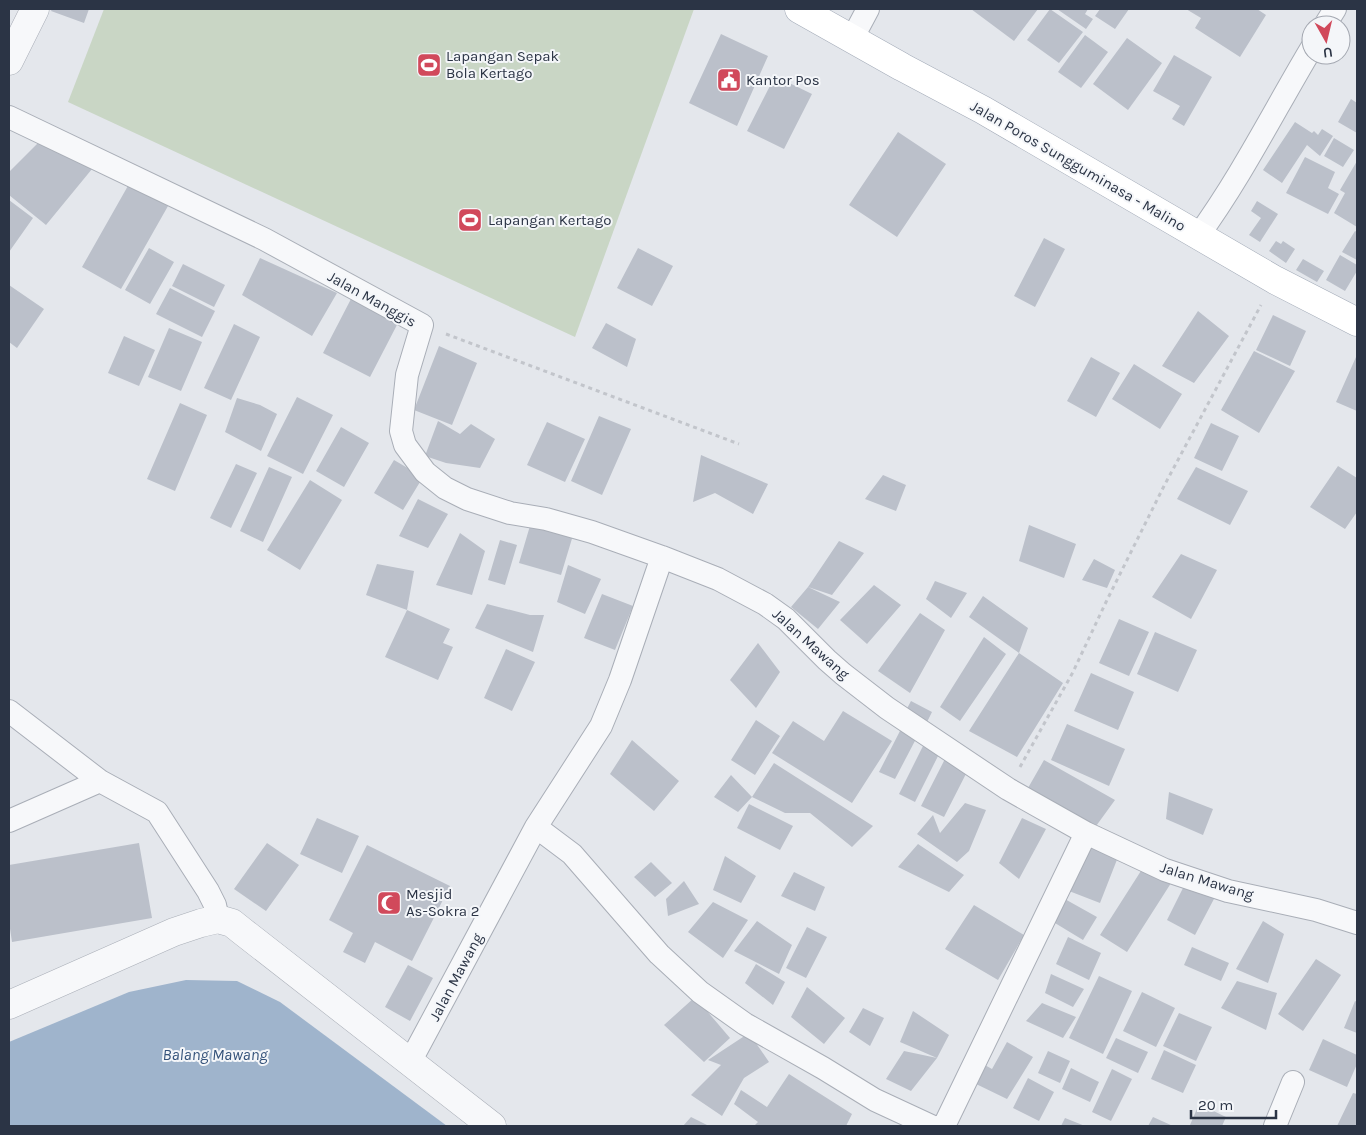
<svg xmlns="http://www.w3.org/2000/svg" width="1366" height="1135" viewBox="0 0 1366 1135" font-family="Karla,sans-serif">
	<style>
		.green { fill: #c9d6c5 }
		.water { fill: #9fb4cc }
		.building { fill: #bbc0ca }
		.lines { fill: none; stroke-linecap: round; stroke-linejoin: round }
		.minor-casing { stroke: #a9aeb7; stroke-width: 24 }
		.tertiary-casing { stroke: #a9aeb7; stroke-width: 29 }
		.primary-casing { stroke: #a3abb8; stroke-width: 29 }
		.path { stroke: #c2c5cb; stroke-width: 3; stroke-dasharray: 4 4; stroke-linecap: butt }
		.minor { stroke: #f7f8fa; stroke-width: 22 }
		.tertiary { stroke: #f7f8fa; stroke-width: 28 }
		.primary { stroke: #fff; stroke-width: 28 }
		.labels { text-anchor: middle; stroke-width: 4; stroke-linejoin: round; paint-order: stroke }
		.poi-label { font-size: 15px; fill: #2b3445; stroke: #f4f6f9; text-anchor: start }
		.street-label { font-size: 15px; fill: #2b3445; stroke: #f4f6f9 }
		.water-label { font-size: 16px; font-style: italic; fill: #34527a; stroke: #f4f6f9 }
	</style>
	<rect width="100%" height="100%" fill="#e4e7ec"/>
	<path class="green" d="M104,9H694L575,337L68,102Z"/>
	<path class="water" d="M186,980L237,981L280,1002L447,1126H9V1042L129,992Z"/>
	<path class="building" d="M52,9H89L84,23L51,11Z
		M971,9H1038L1014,41Z
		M1050,9L1083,32L1059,63L1027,40Z
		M1057,9H1088L1085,14L1093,19L1086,29Z
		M1100,9H1129L1115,29L1095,16Z
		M1186,9H1257L1266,15L1240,57L1195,28L1201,18Z
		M721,34L768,56L737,126L689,103Z
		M1085,35L1108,52L1081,88L1058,72Z
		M1127,38L1162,63L1128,110L1093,84Z
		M1174,55L1212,77L1184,126L1172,119L1180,106L1153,91Z
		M775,76L812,94L784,149L747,131Z
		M1351,99L1357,103V133L1338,122Z
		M1295,122L1312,133L1314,131L1318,135L1322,129L1333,136L1320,156L1307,145L1282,183L1263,170Z
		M898,132L946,164L897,237L849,205Z
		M1334,138L1354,150L1343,167L1324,156Z
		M40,141L92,169L46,225L9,195V172Z
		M1305,157L1335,172L1328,188L1339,194L1328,214L1286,193Z
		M1357,161V227L1334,213L1345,193L1340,190Z
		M129,184L168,206L121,289L82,267Z
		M9,200L33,218L9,252Z
		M1257,201L1278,214L1260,242L1249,235L1261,218L1251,211Z
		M1355,231L1357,232V260L1342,252Z
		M1044,238L1065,249L1035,307L1014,296Z
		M1276,241L1281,244L1283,241L1295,249L1286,263L1269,251Z
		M149,248L174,262L150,304L125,290Z
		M638,248L673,266L652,306L617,288Z
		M1340,255L1357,265V271L1345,291L1326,280Z
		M260,258L337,293L312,336L242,295Z
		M1303,259L1324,271L1317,282L1296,270Z
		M183,264L225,285L214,307L172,286Z
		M9,285L44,309L17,348L9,342Z
		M170,288L215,311L202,337L156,314Z
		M352,297L399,321L370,377L323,353Z
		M1198,311L1229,336L1194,383L1162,366Z
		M1273,315L1306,331L1290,366L1256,350Z
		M606,323L636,339L627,367L592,348Z
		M234,324L260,337L231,400L204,388Z
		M169,328L202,342L181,391L148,377Z
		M124,336L155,350L139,386L108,373Z
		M439,346L477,363L452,425L414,410Z
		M1254,351L1295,371L1259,433L1221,410Z
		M1091,357L1120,373L1096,417L1067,401Z
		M1356,357L1357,358V411L1336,402Z
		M1134,364L1182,394L1160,429L1112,399Z
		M297,397L333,415L303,474L267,456Z
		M237,398L260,405L277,414L261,451L225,432Z
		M180,403L207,415L175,491L147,479Z
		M599,416L631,429L602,495L571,481Z
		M438,421L460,434L471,424L495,439L480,468L446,463L425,456Z
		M547,422L585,439L565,482L527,465Z
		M1211,423L1239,436L1222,471L1194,458Z
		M341,427L369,443L344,487L316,471Z
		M701,455L768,484L753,514L715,493L693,502Z
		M394,460L423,477L403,510L374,493Z
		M236,464L257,473L231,528L210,518Z
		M1338,466L1357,478V512L1345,529L1310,507Z
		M269,467L292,477L263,542L240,531Z
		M1196,467L1248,491L1230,525L1177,499Z
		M883,475L906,485L896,511L865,499Z
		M310,480L342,500L300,570L267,550Z
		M418,499L448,514L428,548L399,536Z
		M532,519L574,532L561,575L519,563Z
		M1029,525L1076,544L1064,578L1019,561Z
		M460,533L485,551L472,595L436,585Z
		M500,540L517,545L505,585L488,580Z
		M839,541L864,553L832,595L808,587L840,602L818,629L791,607L808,587Z
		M1181,554L1217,570L1191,619L1152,597Z
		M1094,559L1115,570L1107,588L1082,580Z
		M377,564L414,571L407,610L366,595Z
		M568,565L601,579L585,614L557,602Z
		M935,581L967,593L951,618L926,599Z
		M874,585L901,605L867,644L840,620Z
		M602,594L633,606L615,650L584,638Z
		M983,596L1028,628L1019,653L969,617Z
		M487,604L530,615H544L533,652L475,628Z
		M407,610L450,629L443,643L453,647L438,680L385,657Z
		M920,613L945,630L910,693L878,671Z
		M1119,619L1149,632L1129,676L1099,663Z
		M1155,632L1197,650L1178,692L1137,674Z
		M984,637L1006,654L960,721L940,707Z
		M758,643L780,672L756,708L730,680Z
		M506,649L535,662L512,711L484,698Z
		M1019,653L1063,683L1017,757L969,731Z
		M1091,673L1134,692L1118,730L1074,711Z
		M911,701L932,712L925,726L903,716Z
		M843,711L892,741L852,803L772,753L793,721L824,741Z
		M756,720L780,736L755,775L731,760Z
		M1067,724L1125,749L1109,786L1051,760Z
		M901,729L917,737L895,779L879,772Z
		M632,740L679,781L654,811L610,774Z
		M925,742L941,750L915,802L899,794Z
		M947,755L970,766L944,817L921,806Z
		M1044,760L1115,800L1091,833L1024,795Z
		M774,763L873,826L852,847L810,813H785L752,797Z
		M731,775L752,797L738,812L714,797Z
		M1169,792L1213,809L1203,835L1166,819Z
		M965,803L986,810L969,851L957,862L917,834L933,815L940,833Z
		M749,804L793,826L780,850L737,828Z
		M317,818L359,836L342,873L300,854Z
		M1022,818L1046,829L1019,879L999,863Z
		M1088,840L1120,852L1100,903L1069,891Z
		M139,843L152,918L12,942L9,922V865Z
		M267,843L299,865L266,911L234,889Z
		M918,844L964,875L949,892L898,867Z
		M367,845L450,886L412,961L375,942L365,963L343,952L353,933L329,920Z
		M725,856L756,876L741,903L713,890Z
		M651,862L672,883L655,897L634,877Z
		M1146,863L1173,880L1127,952L1100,935Z
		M794,872L825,887L815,911L781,896Z
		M684,881L699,904L668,916L666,899Z
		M1186,882L1215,897L1195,935L1167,920Z
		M1063,898L1097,917L1083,940L1050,920Z
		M713,902L748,920L723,958L688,932Z
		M974,905L1024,935L998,980L945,949Z
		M757,921L792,945L779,974L734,951Z
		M1263,921L1284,934L1268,983L1236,969Z
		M807,927L827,937L806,978L786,968Z
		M1068,937L1101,953L1089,980L1056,964Z
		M1192,947L1229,963L1221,981L1184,965Z
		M1316,959L1341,975L1303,1031L1278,1014Z
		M756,964L785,982L773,1005L745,983Z
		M408,965L433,978L410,1021L385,1007Z
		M1051,974L1084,989L1073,1007L1045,993Z
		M1099,976L1132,991L1103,1054L1069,1038Z
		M1237,981L1277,993L1266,1030L1221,1008Z
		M807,987L845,1018L824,1044L791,1017Z
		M1142,992L1175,1008L1156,1047L1123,1031Z
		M695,997L730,1038L704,1062L664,1025Z
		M1355,1001L1357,1002V1033L1344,1028Z
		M1042,1003L1076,1017L1063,1038L1026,1021Z
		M863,1008L884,1018L870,1046L849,1032Z
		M913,1011L949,1035L937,1058L911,1091L886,1079L904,1051L937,1058L900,1042Z
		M1179,1013L1212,1027L1196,1061L1163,1046Z
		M749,1033L769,1062L744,1078L722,1116L691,1095L721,1065L708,1060Z
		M1116,1038L1148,1052L1138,1073L1106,1058Z
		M1323,1039L1357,1055V1064L1347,1087L1309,1070Z
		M1007,1042L1033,1057L1007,1099L974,1083L983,1064L992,1069Z
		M1164,1050L1196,1065L1183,1093L1151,1079Z
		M1048,1051L1070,1061L1060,1083L1038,1073Z
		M1071,1068L1099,1082L1090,1102L1062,1089Z
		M1112,1069L1132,1079L1111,1121L1092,1112Z
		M789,1074L852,1114L846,1126H754L758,1122L734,1104L741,1090L767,1107Z
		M1028,1078L1054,1092L1039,1121L1013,1108Z
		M1353,1093L1357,1094V1126H1337Z
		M1199,1104L1226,1117L1222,1126L1190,1125Z
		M691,1117L709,1126H683Z
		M1153,1117L1173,1126H1148Z
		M1065,1118L1085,1126H1061Z"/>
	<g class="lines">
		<defs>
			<path id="minor" d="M1325,25L1335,9
				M852,39L868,9
				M9,117L264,239L422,325L407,375L401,431L405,445L425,472L445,488L467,499L510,513L546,519L592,532L662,557
				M1198,236C1241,177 1274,111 1311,49
				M9,711L100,781L157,812L208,891L215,905L218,919
				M9,821L100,781
				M536,827L572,854L659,954L700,992L745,1024L823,1068L875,1100L931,1126
				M410,1062L536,827L601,726L620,680L662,557L718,579L765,604L786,619L827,660L843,674L887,708L1008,789L1086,833L1165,870L1228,891L1316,910L1357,923
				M944,1126L1086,833
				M1275,1126L1293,1082"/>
			<path id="tertiary" d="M9,61L35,9
				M9,1005L174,932L201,923L218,919L232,923L242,931L492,1126"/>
			<path id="primary" d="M799,9L902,67L983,110L1275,280L1357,322"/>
		</defs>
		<use href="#minor" class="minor-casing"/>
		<use href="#tertiary" class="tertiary-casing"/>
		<use href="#primary" class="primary-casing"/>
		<path class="path" d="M446,334L739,444
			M1020,767L1073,672L1107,600L1164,486L1261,305"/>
		<use href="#minor" class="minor"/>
		<use href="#tertiary" class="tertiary"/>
		<use href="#primary" class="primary"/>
	</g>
	<defs>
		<symbol id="stadium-square" viewBox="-11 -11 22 22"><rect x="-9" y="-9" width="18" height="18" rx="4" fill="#d1495b" stroke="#f4f6f9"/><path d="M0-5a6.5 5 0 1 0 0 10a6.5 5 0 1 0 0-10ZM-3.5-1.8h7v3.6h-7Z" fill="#fff"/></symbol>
		<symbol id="civic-square" viewBox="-11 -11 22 22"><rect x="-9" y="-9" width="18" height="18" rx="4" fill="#d1495b" stroke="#f4f6f9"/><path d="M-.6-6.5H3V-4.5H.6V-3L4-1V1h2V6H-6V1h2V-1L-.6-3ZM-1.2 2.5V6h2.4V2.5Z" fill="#fff"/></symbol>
		<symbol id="mosque-square" viewBox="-11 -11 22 22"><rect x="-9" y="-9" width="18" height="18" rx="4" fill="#d1495b" stroke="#f4f6f9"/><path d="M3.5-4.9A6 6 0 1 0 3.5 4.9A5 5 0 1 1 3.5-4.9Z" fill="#fff"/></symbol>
	</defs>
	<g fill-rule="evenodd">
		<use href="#stadium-square" x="415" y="51" width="28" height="28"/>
		<use href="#civic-square" x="715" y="66" width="28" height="28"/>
		<use href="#stadium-square" x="456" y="206" width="28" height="28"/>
		<use href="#mosque-square" x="375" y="889" width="28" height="28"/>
	</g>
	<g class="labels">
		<g class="poi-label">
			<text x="446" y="61">Lapangan Sepak<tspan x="446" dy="17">Bola Kertago</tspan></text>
			<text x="746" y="85">Kantor Pos</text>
			<text x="488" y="225">Lapangan Kertago</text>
			<text x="406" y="899">Mesjid<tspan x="406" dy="17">As-Sokra 2</tspan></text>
		</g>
		<g class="street-label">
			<text transform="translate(1078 166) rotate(30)" y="5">Jalan Poros Sungguminasa - Malino</text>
			<text transform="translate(372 299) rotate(29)" y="5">Jalan Manggis</text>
			<text transform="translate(811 644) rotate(42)" y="5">Jalan Mawang</text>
			<text transform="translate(1207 881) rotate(17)" y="5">Jalan Mawang</text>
			<text transform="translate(456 977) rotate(-62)" y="5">Jalan Mawang</text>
		</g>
		<g class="water-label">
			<text x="215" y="1060">Balang Mawang</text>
		</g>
	</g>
	<rect width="1366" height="1135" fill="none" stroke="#2b3445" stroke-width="20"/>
	<g transform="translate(1326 40) rotate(172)"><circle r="24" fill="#f4f6f9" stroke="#a4a8b1"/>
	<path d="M0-4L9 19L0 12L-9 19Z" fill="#d1495b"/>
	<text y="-8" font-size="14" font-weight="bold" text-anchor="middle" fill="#2b3445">U</text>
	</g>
	<path d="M1191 1110v8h85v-8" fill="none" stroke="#2b3445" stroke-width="2.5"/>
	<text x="1198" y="1110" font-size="15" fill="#2b3445" stroke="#f4f6f9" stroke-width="4" paint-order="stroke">20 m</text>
</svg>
